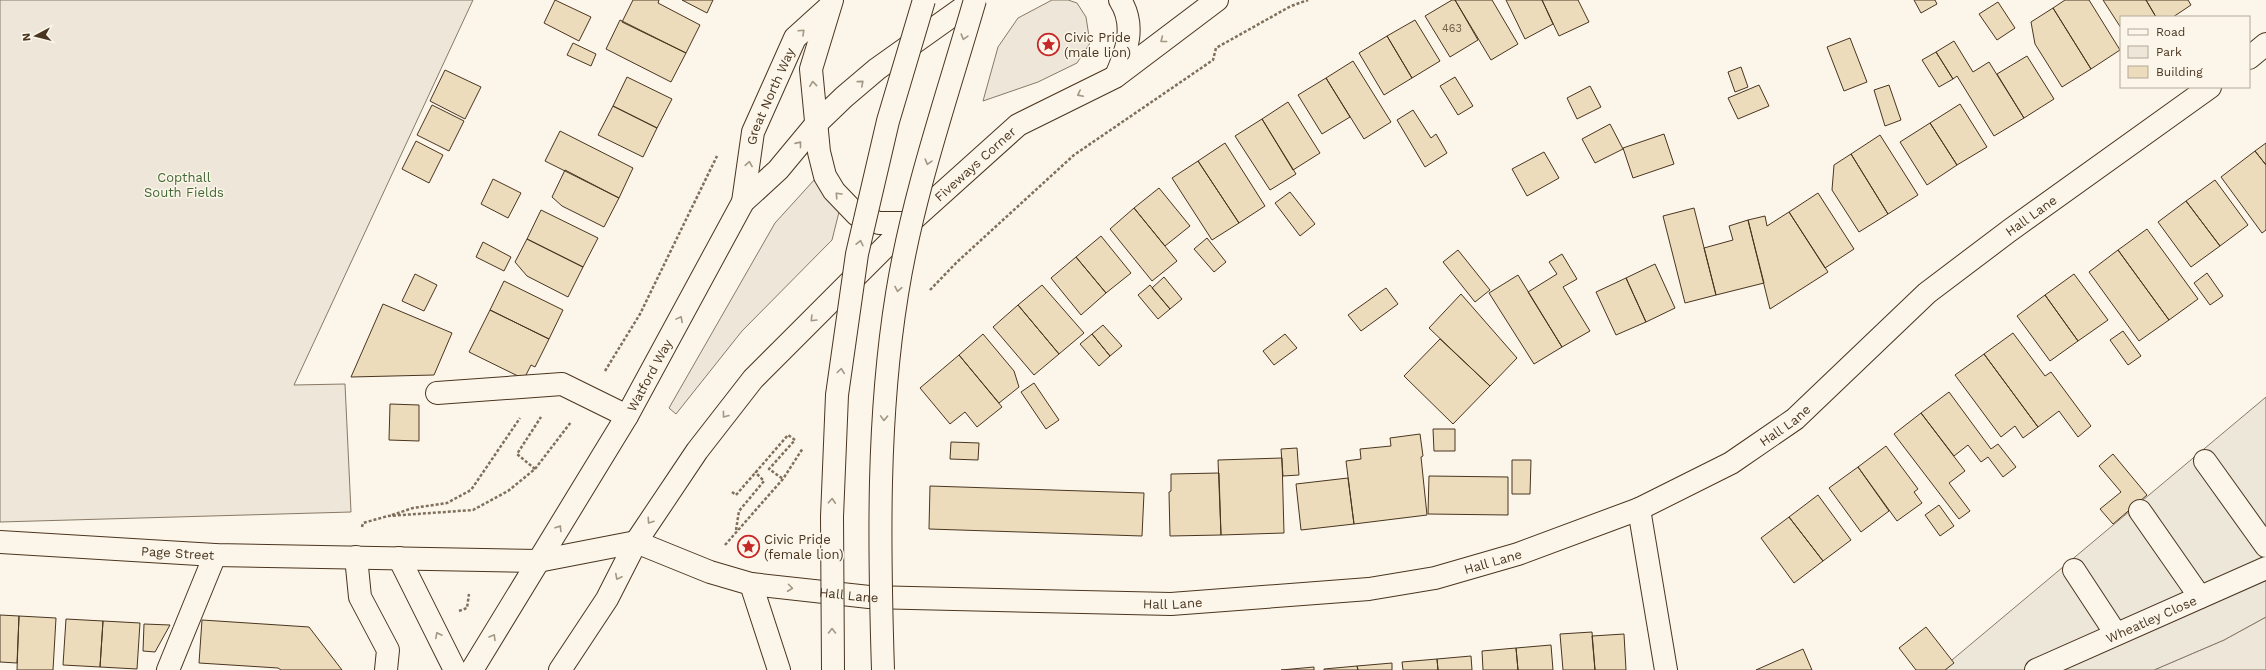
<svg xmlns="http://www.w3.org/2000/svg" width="2266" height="670" viewBox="0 0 2266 670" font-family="'Work Sans',sans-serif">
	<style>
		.green { fill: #ede6d9; stroke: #887966 }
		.parking { fill: #ede7d9; stroke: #887966 }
		.building { fill: #ecdcbc; stroke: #4a3520 }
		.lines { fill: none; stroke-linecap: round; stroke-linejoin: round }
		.minor-casing { stroke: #4a3520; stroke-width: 24 }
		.highway-casing { stroke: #4a3520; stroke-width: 24 }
		.path { stroke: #7f6f5c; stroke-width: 2.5; stroke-dasharray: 3 2; stroke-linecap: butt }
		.minor { stroke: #fbf6e9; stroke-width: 22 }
		.highway { stroke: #fbf6e9; stroke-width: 22 }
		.highway-bridge-casing { stroke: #4a3520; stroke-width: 24; stroke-linecap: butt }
		.highway-bridge { stroke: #fbf6e9; stroke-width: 22 }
		.oneway { stroke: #a29684 }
		.labels { text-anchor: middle; stroke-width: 3; stroke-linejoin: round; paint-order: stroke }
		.number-label { font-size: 11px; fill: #725f47 }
		.poi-label { font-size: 13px; fill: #4a3520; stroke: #fbf6e9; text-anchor: start }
		.street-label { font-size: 13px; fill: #4a3520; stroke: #fbf6e9 }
		.park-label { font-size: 13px; fill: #436837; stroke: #fbf6e9 }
	</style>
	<rect width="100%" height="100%" fill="#fbf6e9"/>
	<path class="green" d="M0,0H473L294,385L345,384L351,512L0,522Z
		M1052,0H1068L1077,3L1086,17L1090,43L1077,63L1038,82L983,101L998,47L1018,18Z
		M815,179L839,212L832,240L742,331L676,414L669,408L775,223Z
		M2266,617V670H2154L2224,640Z"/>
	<path class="parking" d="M2266,397V617L2224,640L2154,670H1940Z"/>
	<path class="building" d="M555,0L591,17L579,41L544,23Z
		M633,0H659L658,3L700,25L686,53L622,22Z
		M682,0H713L707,13Z
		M1452,0H1455L1478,40L1450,57L1425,16Z
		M1455,0H1492L1518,44L1491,60Z
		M1506,0H1542L1553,24L1525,39Z
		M1542,0H1578L1589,22L1559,36Z
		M1914,0H1935L1937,4L1921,13Z
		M2065,0H2089L2120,50L2091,69L2053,8Z
		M2103,0H2146L2156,17H2121V28Z
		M2146,0H2188L2191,5L2173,17H2156Z
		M1998,2L2015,28L1997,40L1979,14Z
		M2053,8L2091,69L2062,87L2035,44L2031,22Z
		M620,20L686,53L671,82L606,49Z
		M1415,20L1440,61L1412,78L1387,36Z
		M1387,36L1412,78L1384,95L1359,53Z
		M1850,38L1867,82L1844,91L1827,47Z
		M1954,41L1973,72L1989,62L2024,118L1994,136L1957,76L1953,79L1936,52Z
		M573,43L596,54L591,66L567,55Z
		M1936,52L1953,79L1939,87L1922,60Z
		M2027,56L2054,99L2024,118L1997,74Z
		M1353,61L1391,122L1364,139L1326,78Z
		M1741,67L1748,87L1735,92L1728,72Z
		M445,70L481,87L465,119L430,101Z
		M627,77L672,99L657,128L613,106Z
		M1455,77L1473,106L1458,115L1440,86Z
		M1326,78L1350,117L1322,134L1298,95Z
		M1759,85L1769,106L1738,119L1728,98Z
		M1889,85L1901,120L1885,126L1874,90Z
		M1590,86L1601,107L1577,119L1567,98Z
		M1288,102L1320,153L1293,170L1262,119Z
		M1960,104L1987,147L1957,165L1930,123Z
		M432,105L464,121L449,151L417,135Z
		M613,106L657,128L643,157L598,135Z
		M1413,110L1431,138L1436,134L1447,153L1425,167L1397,120Z
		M1262,119L1296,174L1270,190L1235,136Z
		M1930,123L1957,165L1927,185L1900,142Z
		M1610,124L1623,149L1595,163L1582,139Z
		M560,131L633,168L619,198L545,161Z
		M1664,134L1674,164L1633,178L1623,148Z
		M1880,135L1918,195L1888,214L1851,154Z
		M416,141L443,155L429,183L402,169Z
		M1225,143L1265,206L1239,223L1198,161Z
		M2266,143V165L2255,151Z
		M2255,151L2266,165V230L2262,233L2221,177Z
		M1544,152L1559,178L1527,196L1512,169Z
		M1851,154L1888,214L1859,232L1832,190L1834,165Z
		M1198,161L1239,223L1212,240L1172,178Z
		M565,170L619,198L604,227L562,206L552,197Z
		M493,179L521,193L508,218L481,204Z
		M2215,180L2248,225L2220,246L2186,201Z
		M1159,188L1190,226L1165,246L1134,208Z
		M1290,192L1315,224L1300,236L1275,203Z
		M1818,193L1854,249L1825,268L1789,212Z
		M2186,201L2220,246L2191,267L2158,222Z
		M1134,208L1177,261L1152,281L1110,229Z
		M1694,208L1716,295L1685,303L1663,216Z
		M541,210L598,238L583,267L527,239Z
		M1789,212L1828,272L1770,309L1748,220L1765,216L1767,226Z
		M1748,220L1764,283L1716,295L1704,248L1733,240L1729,226Z
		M2147,229L2198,299L2169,320L2118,250Z
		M1101,236L1131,273L1106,293L1076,257Z
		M1207,238L1226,262L1214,272L1194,249Z
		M527,239L583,267L568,297L527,276L515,262Z
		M483,242L511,257L504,271L476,257Z
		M1458,250L1490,290L1475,302L1443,262Z
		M2118,250L2169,320L2139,341L2089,272Z
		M1562,254L1577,279L1563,287L1590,331L1562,347L1528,292L1557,274L1549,262Z
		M1076,257L1106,293L1081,315L1051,278Z
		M1655,264L1675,308L1646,322L1626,278Z
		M2207,273L2223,296L2210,305L2194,283Z
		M415,274L437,285L424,311L402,301Z
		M2074,274L2108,320L2078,341L2045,295Z
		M1518,275L1562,347L1534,364L1489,293Z
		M1164,277L1182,299L1170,309L1152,288Z
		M1626,278L1646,322L1616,335L1596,292Z
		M504,281L563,310L549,339L490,310Z
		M1042,285L1084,333L1059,354L1018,305Z
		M1150,285L1170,309L1158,319L1138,295Z
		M1386,288L1398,304L1361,331L1348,315Z
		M1461,294L1517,358L1490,386L1429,328Z
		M2045,295L2078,341L2050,361L2017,316Z
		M383,304L452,333L434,375L351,377Z
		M1018,305L1059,354L1034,375L993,327Z
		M490,310L549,339L535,367L531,365L524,379L469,352Z
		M1103,325L1122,346L1110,356L1092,334Z
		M2123,331L2141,356L2128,365L2110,340Z
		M2013,333L2045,376L2051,372L2091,426L2078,437L2059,411L2038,427L1984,354Z
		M983,334L1014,371L1019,387L999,403L959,355Z
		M1092,334L1110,356L1099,366L1080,344Z
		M1285,334L1297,348L1274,365L1263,351Z
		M1440,339L1490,386L1453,424L1404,376Z
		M1984,354L2038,427L2023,438L2015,426L2001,437L1955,375Z
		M959,355L1002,407L977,427L965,412L950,424L920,388Z
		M1034,383L1059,420L1046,429L1021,392Z
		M1949,392L1991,449L1998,444L2016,467L2003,477L1988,457L1981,462L1968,445L1954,456L1921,413Z
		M390,404L419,405V441L389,440Z
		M1921,413L1965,471L1949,483L1970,511L1959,519L1894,434Z
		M1433,429H1455V451H1434Z
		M1420,434L1423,456L1421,457L1427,515L1354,524L1346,461L1361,459L1360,449L1391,446L1390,438Z
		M951,442L979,443L978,460L950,459Z
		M1886,446L1918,489L1914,492L1922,503L1897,521L1858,467Z
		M1297,448L1299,475L1283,476L1281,449Z
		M2113,454L2147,495L2113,524L2100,509L2121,492L2099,466Z
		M1282,458L1284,533L1221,535L1218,460Z
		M1512,460H1531L1530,494H1512Z
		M1858,467L1889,511L1861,532L1829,488Z
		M1219,473L1221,535L1170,536L1169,492L1171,491V474Z
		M1429,476L1508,477V515L1428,514Z
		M1348,478L1354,524L1301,530L1296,484Z
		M930,486L1144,493L1142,536L929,529Z
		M1818,495L1851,540L1823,561L1789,517Z
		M1939,505L1954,526L1940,536L1925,515Z
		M1789,517L1823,561L1794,583L1761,538Z
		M0,615L19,616L17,663L0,662Z
		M19,616L56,618L53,670H17Z
		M66,619L103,621L100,667L63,665Z
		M202,620L309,627L342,670H281L278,668L199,663Z
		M103,621L140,623L137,669L100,667Z
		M144,624L170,625L155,652L143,651Z
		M1926,627L1954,663L1945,670H1916L1899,648Z
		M1592,632L1595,670H1563L1560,634Z
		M1624,634L1626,670H1595L1592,636Z
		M1551,645L1553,670H1518L1516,648Z
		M1516,648L1518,670H1483L1482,651Z
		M1803,649L1812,670H1756Z
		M1471,656L1472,670H1438L1437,659Z
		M1437,659L1438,670H1403L1402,662Z
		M1392,663V670H1358L1357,666Z
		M1357,666L1358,670H1324V669Z
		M1314,667V670H1281Z"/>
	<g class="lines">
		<defs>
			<g id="minor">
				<path d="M2249,58L2266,44"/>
				<path d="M437,393L562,384L627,416"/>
				<path d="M2205,461L2266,546"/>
				<path d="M1639,509L1666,670"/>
				<path d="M2140,511L2200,597"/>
				<path id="s1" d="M0,542L215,555L538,561"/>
				<path id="s2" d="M636,542L710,572L751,584L869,597L1171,604L1369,589L1435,578L1518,554L1639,509L1731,463L1795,419L1927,293L2009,231L2210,87"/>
				<path d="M356,557L360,597L388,650L386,670"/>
				<path d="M2074,570L2116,634"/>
				<path d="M751,584L779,670"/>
				<path d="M168,670L215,555"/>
				<path id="s3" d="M2036,670L2266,568"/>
			</g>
			<g id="highway">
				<path d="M832,0L811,69L819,152L825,176L834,191L857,215L879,223H909"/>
				<path d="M1116,76C1127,51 1136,25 1120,0"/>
				<path id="s4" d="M743,202L753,132L795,38L828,8"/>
				<path d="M399,558L455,670"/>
				<path d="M538,561L636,542"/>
				<path id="s5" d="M472,670L627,416L743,202L778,170L817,123L844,97L877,69L974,0"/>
				<path id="s6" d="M560,670L607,599L636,542L697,451L753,379L909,223L1018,125L1115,77L1217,0"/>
			</g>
		</defs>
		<use href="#minor" class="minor-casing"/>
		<use href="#highway" class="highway-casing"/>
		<path class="path" d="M930,290L957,262L1074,155L1213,60L1216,48L1291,6L1308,0
			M605,371L640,314L717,156
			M535,469L517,454L541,417
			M732,492L736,495L788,435L795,440L769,469L783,479
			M392,515L413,508L447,503L471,490L520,418
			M362,527L363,523L388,516L473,510L508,491L535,469L571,422
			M736,530L739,511L764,481L755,472
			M725,545L783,479L803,448
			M459,611L467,608L469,594"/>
		<use href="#minor" class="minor"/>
		<use href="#highway" class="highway"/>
		<defs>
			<path id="highway-bridge" d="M833,670L832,517L837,395L857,254L888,121L924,0
				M883,670C879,545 877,418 897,294C913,194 947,97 975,0"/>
		</defs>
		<use href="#highway-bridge" class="highway-bridge-casing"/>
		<use href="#highway-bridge" class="highway-bridge"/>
	</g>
	<defs><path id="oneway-chevron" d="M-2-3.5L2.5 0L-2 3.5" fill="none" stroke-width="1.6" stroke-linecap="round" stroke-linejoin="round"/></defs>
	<g class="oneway">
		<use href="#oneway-chevron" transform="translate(802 32) rotate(-43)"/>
		<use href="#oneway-chevron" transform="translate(964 37) rotate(106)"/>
		<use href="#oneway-chevron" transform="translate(1163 40) rotate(142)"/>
		<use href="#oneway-chevron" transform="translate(861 83) rotate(-41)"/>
		<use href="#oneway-chevron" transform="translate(813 84) rotate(-96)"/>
		<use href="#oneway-chevron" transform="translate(1080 94) rotate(153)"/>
		<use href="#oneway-chevron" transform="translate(799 144) rotate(-51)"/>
		<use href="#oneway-chevron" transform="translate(928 162) rotate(106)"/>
		<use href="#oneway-chevron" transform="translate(749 164) rotate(-81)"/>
		<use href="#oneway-chevron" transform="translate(838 195) rotate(-133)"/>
		<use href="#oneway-chevron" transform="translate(860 243) rotate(-77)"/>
		<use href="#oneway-chevron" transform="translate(898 289) rotate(101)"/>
		<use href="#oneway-chevron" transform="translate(680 319) rotate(-62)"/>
		<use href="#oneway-chevron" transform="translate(813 319) rotate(135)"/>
		<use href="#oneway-chevron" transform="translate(841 371) rotate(-82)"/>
		<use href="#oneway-chevron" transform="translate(725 415) rotate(128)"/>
		<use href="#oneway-chevron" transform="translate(884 418) rotate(92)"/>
		<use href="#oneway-chevron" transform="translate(832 501) rotate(-87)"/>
		<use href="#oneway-chevron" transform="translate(650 521) rotate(124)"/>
		<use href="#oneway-chevron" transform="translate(559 528) rotate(-58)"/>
		<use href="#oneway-chevron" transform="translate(618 577) rotate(117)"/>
		<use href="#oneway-chevron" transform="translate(790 588) rotate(7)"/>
		<use href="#oneway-chevron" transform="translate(832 631) rotate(-90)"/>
		<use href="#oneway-chevron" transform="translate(438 635) rotate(-117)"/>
		<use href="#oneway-chevron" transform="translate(493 637) rotate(-59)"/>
	</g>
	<defs>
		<symbol id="sight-ring" viewBox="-11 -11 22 22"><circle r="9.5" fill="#fbf6e9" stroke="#c62828" stroke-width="1.5"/><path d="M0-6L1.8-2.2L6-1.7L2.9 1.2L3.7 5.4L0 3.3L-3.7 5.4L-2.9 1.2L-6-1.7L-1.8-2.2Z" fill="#c62828"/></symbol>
	</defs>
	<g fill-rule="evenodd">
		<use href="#sight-ring" x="1036" y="32" width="25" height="25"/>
		<use href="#sight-ring" x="736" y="534" width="25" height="25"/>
	</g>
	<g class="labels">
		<g class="number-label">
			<text x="1452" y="32">463</text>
		</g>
		<g class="poi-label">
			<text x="1064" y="42">Civic Pride<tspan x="1064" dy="15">(male lion)</tspan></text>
			<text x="764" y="544">Civic Pride<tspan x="764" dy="15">(female lion)</tspan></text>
		</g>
		<g class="street-label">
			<text dy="5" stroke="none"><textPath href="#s4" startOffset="110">Great North Way</textPath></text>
			<text dy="5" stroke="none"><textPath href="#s6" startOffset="659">Fiveways Corner</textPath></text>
			<text dy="5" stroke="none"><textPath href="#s2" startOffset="1517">Hall Lane</textPath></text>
			<text dy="5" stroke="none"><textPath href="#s5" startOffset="344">Watford Way</textPath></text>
			<text dy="5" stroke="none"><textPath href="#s2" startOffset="1193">Hall Lane</textPath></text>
			<text dy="5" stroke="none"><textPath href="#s1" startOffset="178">Page Street</textPath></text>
			<text dy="5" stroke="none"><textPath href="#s2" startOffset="869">Hall Lane</textPath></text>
			<text dy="5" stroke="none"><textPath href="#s2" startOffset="221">Hall Lane</textPath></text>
			<text dy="5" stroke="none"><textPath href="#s2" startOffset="545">Hall Lane</textPath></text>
			<text dy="5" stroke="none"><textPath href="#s3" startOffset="126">Wheatley Close</textPath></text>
		</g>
		<g class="park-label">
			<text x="184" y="182">Copthall<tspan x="184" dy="15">South Fields</tspan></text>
		</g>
	</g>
	<rect x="2120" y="16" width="130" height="72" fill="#fbf6e9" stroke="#b4a999"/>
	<rect x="2128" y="29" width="20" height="6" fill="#fbf6e9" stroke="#b4a999"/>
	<text x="2156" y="36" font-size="12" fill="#4a3520">Road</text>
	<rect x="2128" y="46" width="20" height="12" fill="#ede6d9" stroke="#b4a999"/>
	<text x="2156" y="56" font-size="12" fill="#4a3520">Park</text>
	<rect x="2128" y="66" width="20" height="12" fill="#ecdcbc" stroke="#b4a999"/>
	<text x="2156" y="76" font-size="12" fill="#4a3520">Building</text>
	<g transform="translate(36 36) rotate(263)" stroke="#fbf6e9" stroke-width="3" paint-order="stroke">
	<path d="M0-3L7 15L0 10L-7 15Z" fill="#4a3520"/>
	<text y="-6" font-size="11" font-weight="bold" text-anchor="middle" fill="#4a3520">N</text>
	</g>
</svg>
